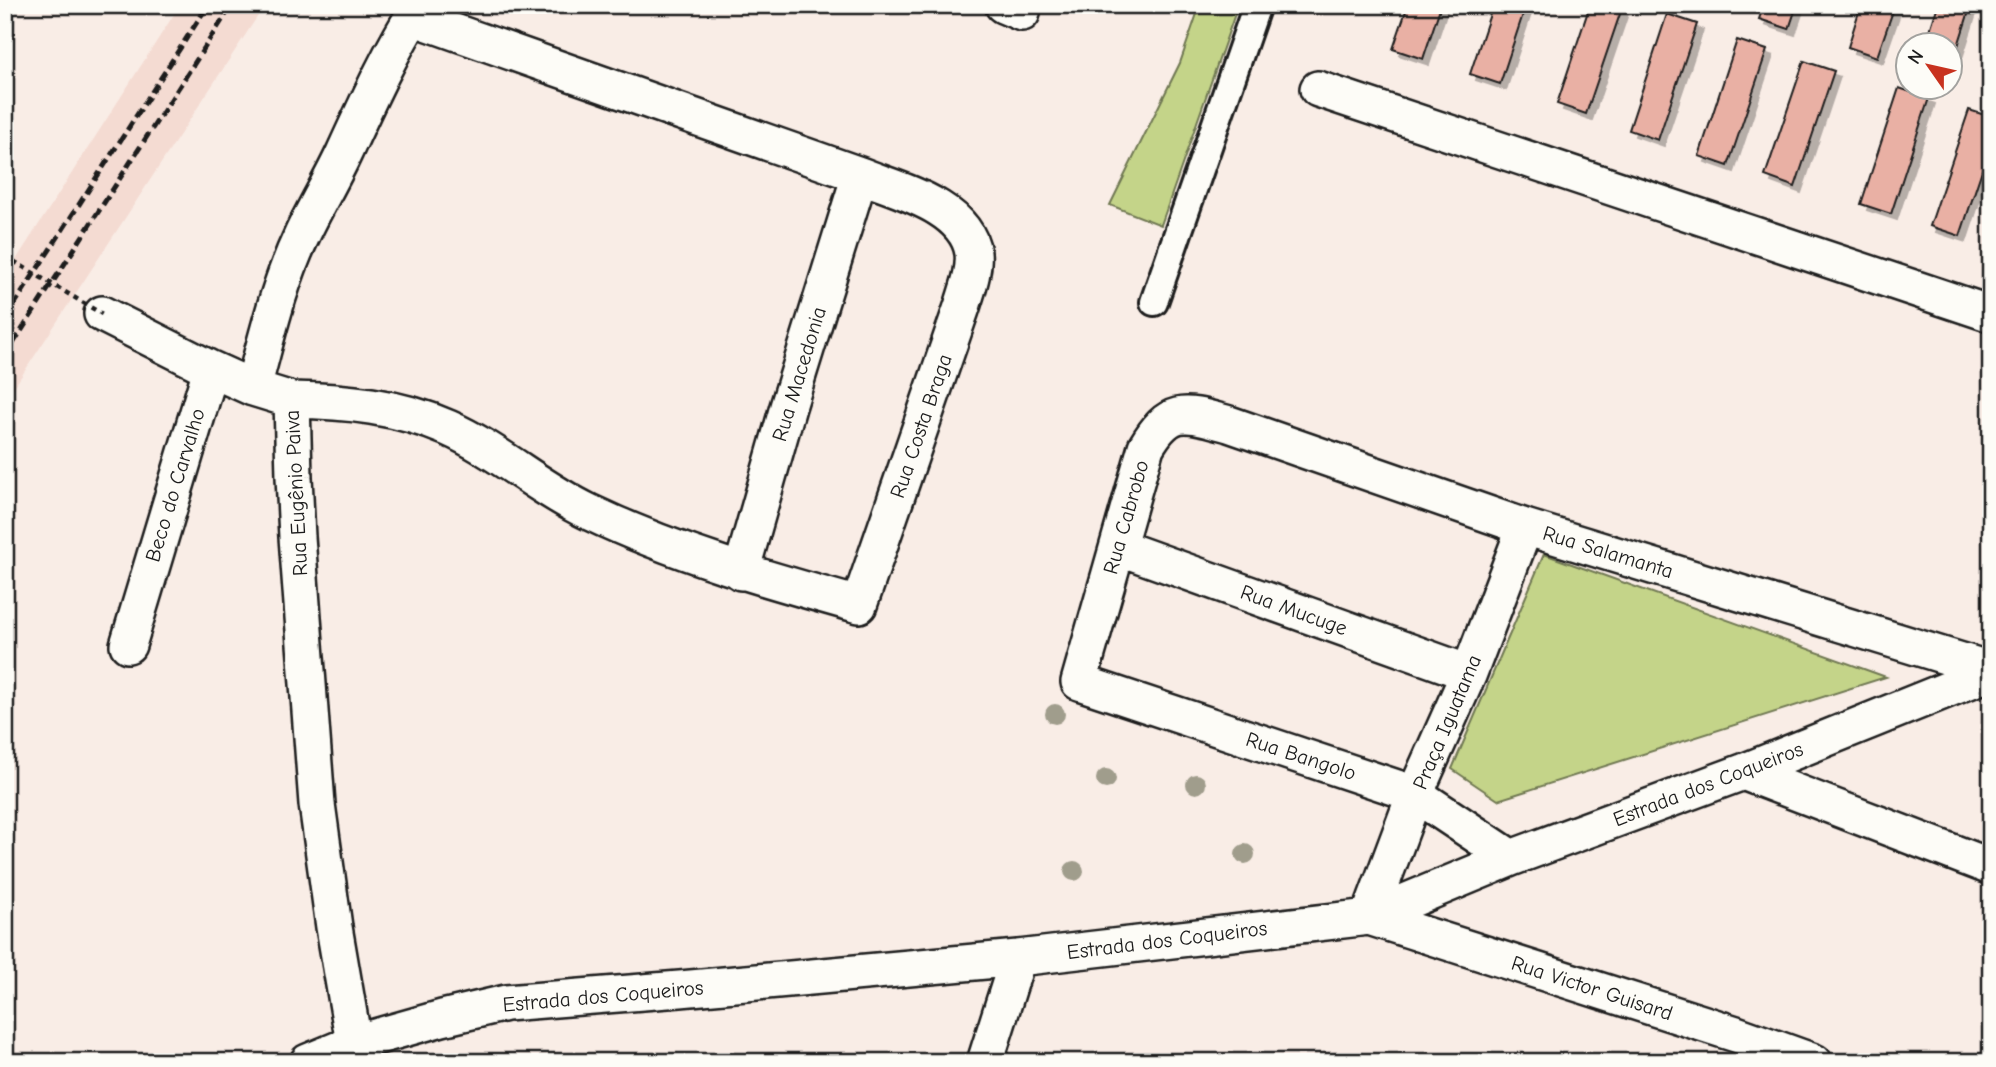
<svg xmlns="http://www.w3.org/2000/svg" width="1996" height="1067" viewBox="0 0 1996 1067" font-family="'Comic Neue',sans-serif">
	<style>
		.built { fill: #f4dbd2 }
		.green { fill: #c4d489; stroke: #707852; stroke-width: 2 }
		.building { fill: #e9b0a4; stroke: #1c1c1c; stroke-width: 2; filter: url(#shadow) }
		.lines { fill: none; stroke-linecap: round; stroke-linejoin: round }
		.pedestrian-casing { stroke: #1c1c1c; stroke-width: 32 }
		.minor-casing { stroke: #1c1c1c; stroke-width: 40 }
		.pedestrian { stroke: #fdfcf7; stroke-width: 26 }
		.minor { stroke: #fdfcf7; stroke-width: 35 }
		.rail { stroke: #1c1c1c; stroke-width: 5; stroke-dasharray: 10 5; stroke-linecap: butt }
		.path-bridge { stroke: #1c1c1c; stroke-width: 4.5; stroke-dasharray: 5 5; stroke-linecap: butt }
		.tree { fill: #a09d8c }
		.labels { text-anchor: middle; stroke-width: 5; stroke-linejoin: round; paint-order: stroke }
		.street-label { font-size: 21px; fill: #1c1c1c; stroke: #fdfcf7 }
	</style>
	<defs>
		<filter id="shadow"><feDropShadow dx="6" dy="6" stdDeviation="0" flood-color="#0004"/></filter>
	</defs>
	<rect width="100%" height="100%" fill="#f9ede6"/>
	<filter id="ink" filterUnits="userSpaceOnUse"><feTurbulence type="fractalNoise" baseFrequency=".0143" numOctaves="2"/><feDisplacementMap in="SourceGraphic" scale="14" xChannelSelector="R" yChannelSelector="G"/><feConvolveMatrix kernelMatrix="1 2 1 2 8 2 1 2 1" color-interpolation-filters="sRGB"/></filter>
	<g filter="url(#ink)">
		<path class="built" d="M180,5H265L5,401V277Z"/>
		<path class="green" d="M1200,5H1238L1161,225L1110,205L1180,63Z
			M1544,554L1886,677L1498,800L1452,769Z"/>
		<path class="building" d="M1408,5H1441L1423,59L1393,49Z
			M1493,5H1526L1500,84L1470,74Z
			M1590,5H1623L1586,114L1557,104Z
			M1764,5H1797L1789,29L1759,19Z
			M1861,5H1895L1877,57L1848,47Z
			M1938,5H1971L1951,68V46H1925Z
			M1667,14L1697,24L1658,140L1629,130Z
			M1737,40L1767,50L1728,166L1699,156Z
			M1804,61L1834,71L1795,187L1765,176Z
			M1899,88L1929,98L1891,214L1861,204Z
			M1969,110L1991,117V143L1960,236L1930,226Z"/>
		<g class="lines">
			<defs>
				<path id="pedestrian" d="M1154,302L1257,5"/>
				<path id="minor" d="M1003,5L1022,13
					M1318,89L1991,314
					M102,314L211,369
					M253,388C267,336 279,283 302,235C315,207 331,181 344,153C367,103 390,52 420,5
					M292,400C346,401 398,406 448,428C498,450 540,489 589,512C677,554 766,579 859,605L962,307C967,290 975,271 973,253C966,206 897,190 860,175L412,17
					M1118,547L1469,673
					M741,572L788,407L860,175
					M128,645L211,369L253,388L292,400L294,477L297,537L317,804L334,927L354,1043
					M1743,772L1991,867
					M1511,858L1415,794L1079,682L1146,447C1171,404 1187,413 1229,424L1525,527L1991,670
					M1369,917L1736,1034L1814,1062
					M1369,917L1415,794L1469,673L1525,527
					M308,1062L354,1043L442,1018L506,1003L680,989L1018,958L1369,917L1511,858L1743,772L1991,672
					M985,1062L1018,958"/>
			</defs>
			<use href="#pedestrian" class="pedestrian-casing"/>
			<use href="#minor" class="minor-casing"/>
			<use href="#pedestrian" class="pedestrian"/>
			<use href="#minor" class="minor"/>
			<path class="rail" d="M5,319L208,5
				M5,356L232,5"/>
			<path class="path-bridge" d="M5,256L102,314"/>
		</g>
		<g class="tree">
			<circle cx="1055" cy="714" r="10"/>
			<circle cx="1106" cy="779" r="10"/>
			<circle cx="1196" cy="784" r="10"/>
			<circle cx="1245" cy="854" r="10"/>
			<circle cx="1074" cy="871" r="10"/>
		</g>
	</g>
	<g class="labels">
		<g class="street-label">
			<text transform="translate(799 374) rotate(-73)" y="7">Rua Macedonia</text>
			<text transform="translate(921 426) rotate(-71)" y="7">Rua Costa Braga</text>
			<text transform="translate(175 485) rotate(-73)" y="7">Beco do Carvalho</text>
			<text transform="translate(296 493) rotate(-93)" y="7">Rua Eugênio Paiva</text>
			<text transform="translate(1126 517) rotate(-74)" y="7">Rua Cabrobo</text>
			<text transform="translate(1608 552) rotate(17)" y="7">Rua Salamanta</text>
			<text transform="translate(1294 610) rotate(20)" y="7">Rua Mucuge</text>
			<text transform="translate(1447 722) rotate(-67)" y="7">Praça Iguatama</text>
			<text transform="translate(1301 756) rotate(18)" y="7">Rua Bangolo</text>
			<text transform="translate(1708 784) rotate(-21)" y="7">Estrada dos Coqueiros</text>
			<text transform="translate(1167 940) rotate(-7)" y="7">Estrada dos Coqueiros</text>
			<text transform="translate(1592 988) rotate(18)" y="7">Rua Victor Guisard</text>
			<text transform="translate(603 996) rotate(-5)" y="7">Estrada dos Coqueiros</text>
		</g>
	</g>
	<rect width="1996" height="1067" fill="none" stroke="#fdfcf7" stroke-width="28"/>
	<rect x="14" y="14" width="1968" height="1039" fill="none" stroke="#1c1c1c" stroke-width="2.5" filter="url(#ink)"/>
	<g transform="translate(1929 66) rotate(304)"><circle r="33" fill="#fdfcf7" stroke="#a3a29f" stroke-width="2"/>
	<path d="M0-5L12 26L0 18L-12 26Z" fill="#c8321e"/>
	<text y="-10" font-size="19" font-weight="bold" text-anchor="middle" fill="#1c1c1c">N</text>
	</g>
</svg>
